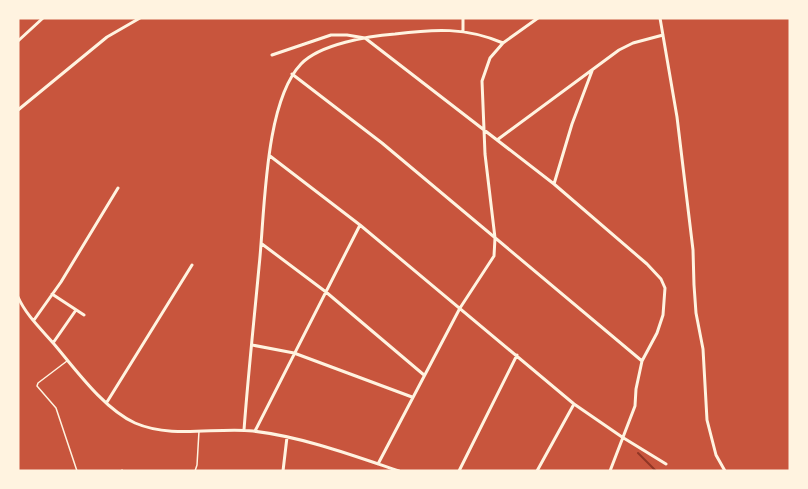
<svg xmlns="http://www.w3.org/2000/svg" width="808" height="489" viewBox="0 0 808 489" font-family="'Varela Round',sans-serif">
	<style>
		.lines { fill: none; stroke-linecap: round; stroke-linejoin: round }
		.stream { stroke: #8f3625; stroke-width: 2 }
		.service { stroke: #fff3e0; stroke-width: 1.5 }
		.minor { stroke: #fff3e0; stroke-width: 3 }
	</style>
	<rect width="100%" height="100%" fill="#c8553d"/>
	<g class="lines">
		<path class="stream" d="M638,453L656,471"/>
		<path class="service" d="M67,361L38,383L37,386L56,408L77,471
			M122,470L123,471
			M195,471L197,465L199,431"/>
		<path class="minor" d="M463,18V31
			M660,18L677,117L693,250L694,285L696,313L703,349L707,420L716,455L725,471
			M18,41L43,18
			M272,55L331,35H347L365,38L554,184L647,264L661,279L665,288L663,315L657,333L642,361L636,389L635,406L610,471
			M292,74L382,143L642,361
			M18,110L107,37L140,18
			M497,140L619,50L633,43L663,35
			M270,156L360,225L574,404L622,437L666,464
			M554,184L572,124L592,71
			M262,244L326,292L424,375
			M52,294L84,315
			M18,297C26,315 41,329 54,344C76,370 104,409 135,423C172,439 215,427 253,431C303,437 352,455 399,471
			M34,320L61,282L118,188
			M53,343L76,310
			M252,345L294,353L412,397
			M107,402L192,265
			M244,430C248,376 254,321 259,267C265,213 264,103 301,64C320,44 369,36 395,34C434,29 466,27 503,43
			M255,431L360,225
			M378,464L460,308L494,256L495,238L485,154L482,81L490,58L503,43L538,18
			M283,471L287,437
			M459,471L517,355
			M537,471L574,404"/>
	</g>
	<rect width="808" height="489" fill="none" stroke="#fff3e0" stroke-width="39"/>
</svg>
